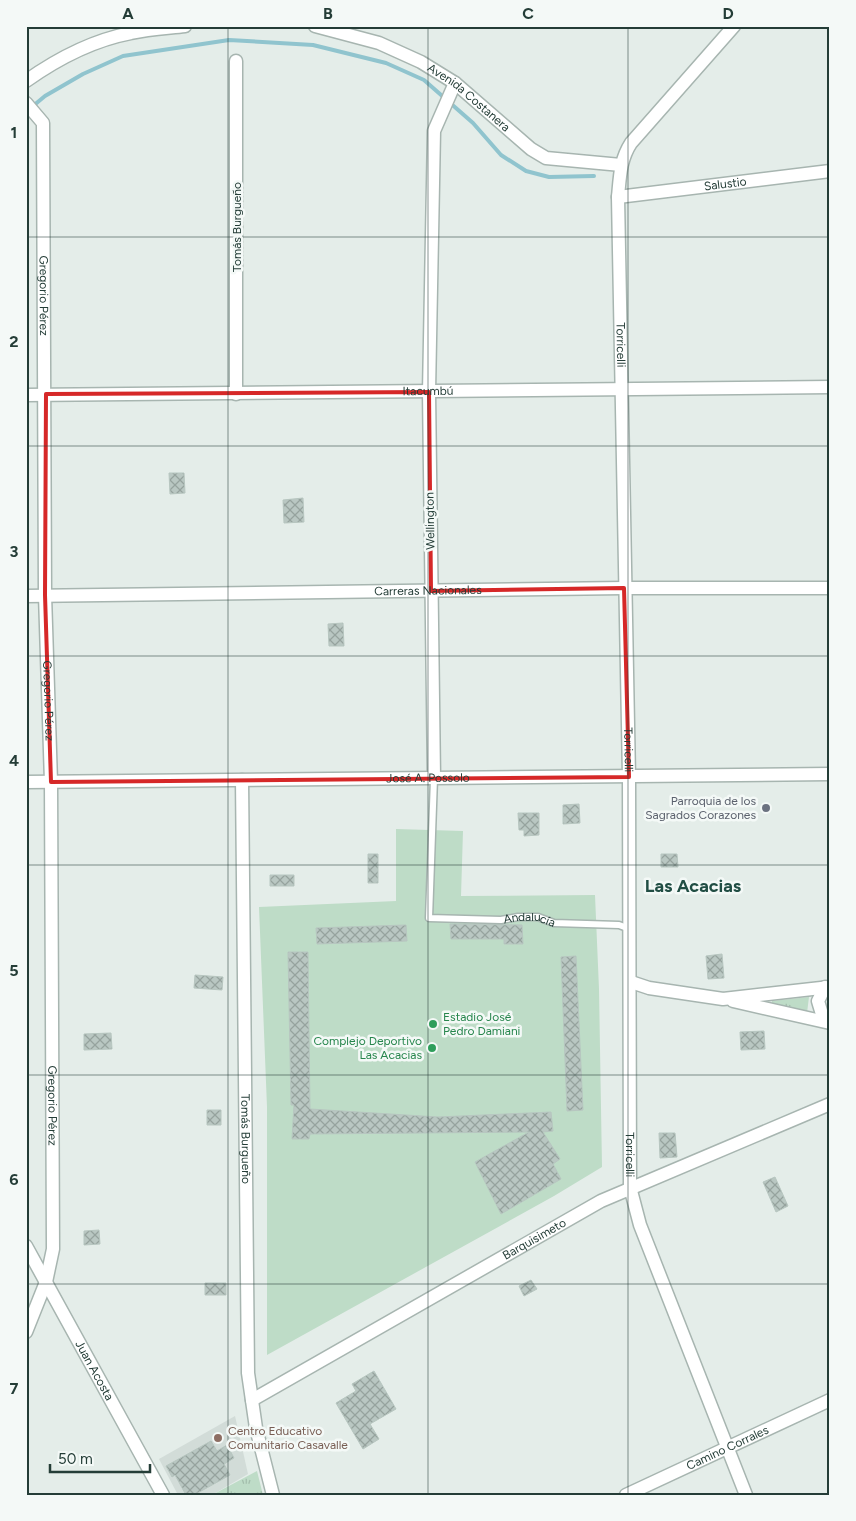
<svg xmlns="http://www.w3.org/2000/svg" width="856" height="1521" viewBox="0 0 856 1521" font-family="Figtree,sans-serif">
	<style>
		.built { fill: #d2dcd8 }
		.grass { fill: url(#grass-tufts) }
		.garden { fill: #bedcc7 }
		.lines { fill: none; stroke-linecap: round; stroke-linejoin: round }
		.stream { stroke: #90c4ce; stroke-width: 4 }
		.building { fill: url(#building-cross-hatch); stroke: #b7c6c0 }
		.lane-casing { stroke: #a7b5b0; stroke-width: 9 }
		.street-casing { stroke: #a7b5b0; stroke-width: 15 }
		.lane { stroke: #fff; stroke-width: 6 }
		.street { stroke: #fff; stroke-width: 12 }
		.marked { fill: none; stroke: #d62828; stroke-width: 4; stroke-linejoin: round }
		.grid { fill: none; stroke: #243d37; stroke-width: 1; stroke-opacity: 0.55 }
		.worship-dot { fill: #6b7280; stroke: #f4f9f7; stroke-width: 2 }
		.leisure-dot { fill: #2e9e5b; stroke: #f4f9f7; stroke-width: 2 }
		.education-dot { fill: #8d6e63; stroke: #f4f9f7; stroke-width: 2 }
		.labels { text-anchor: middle; stroke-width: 5; stroke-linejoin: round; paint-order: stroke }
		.street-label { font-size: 12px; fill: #243d37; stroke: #f4f9f7 }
		.worship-label { font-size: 12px; fill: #5b616d; stroke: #f4f9f7; text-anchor: end }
		.leisure-label { font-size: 12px; fill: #27864d; stroke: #f4f9f7; text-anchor: start }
		.education-label { font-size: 12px; fill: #785e54; stroke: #f4f9f7; text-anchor: start }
		.district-label { font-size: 18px; font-weight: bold; fill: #214e44; stroke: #f4f9f7 }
		.neatline { fill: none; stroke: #243d37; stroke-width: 2 }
		.grid-label { font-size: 16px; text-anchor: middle; font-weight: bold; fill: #243d37 }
	</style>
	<defs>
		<pattern id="grass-tufts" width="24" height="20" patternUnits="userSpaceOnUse" patternTransform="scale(1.25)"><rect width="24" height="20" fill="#bedcc7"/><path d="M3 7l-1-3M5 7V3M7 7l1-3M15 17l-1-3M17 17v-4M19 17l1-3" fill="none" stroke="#a3beac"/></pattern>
		<pattern id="building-cross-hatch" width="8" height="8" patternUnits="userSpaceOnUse" patternTransform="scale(1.25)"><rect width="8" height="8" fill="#b9c7c2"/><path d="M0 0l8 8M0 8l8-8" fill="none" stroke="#96a39e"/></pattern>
	</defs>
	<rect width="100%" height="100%" fill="#e4ede9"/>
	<path class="built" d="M235,1416L248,1474L212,1495H178L159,1459Z"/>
	<path class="grass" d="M809,997L807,1013L772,1006V1001Z
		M257,1471L263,1495H212Z"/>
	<path class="garden" d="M396,829L463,831L461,896L595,895L599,989L602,1167L554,1196L267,1355V1107L259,907L396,901Z"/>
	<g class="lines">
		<path class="stream" d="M33,106L45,96L83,74L123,56L229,40L313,45L386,63L424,80L473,123L501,155L526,171L549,177L594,176"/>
	</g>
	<path class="building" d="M169,473H184L185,493L170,494Z
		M303,498L304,522L284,523L283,500Z
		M343,623L344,646H329L328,624Z
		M579,804L580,823L563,824V805Z
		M518,813H539V835L524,836V830H519Z
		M368,854H378V883H368Z
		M661,854H677L678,867H661Z
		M270,875H294V886H270Z
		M450,924L522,925L523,944H504V939H451Z
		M406,925L407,941L317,944L316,928Z
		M288,952H308L310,1109L438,1117L551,1112L553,1131L543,1132L560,1159L553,1164L561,1179L501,1214L475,1162L529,1132L310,1134L309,1139H292L294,1105H291Z
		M722,954L724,978L708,979L706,956Z
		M576,956L583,1110L567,1111L561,957Z
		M195,975L223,977L222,990L194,988Z
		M764,1031L765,1049L741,1050L740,1032Z
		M111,1033L112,1049L84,1050V1034Z
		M207,1110H221V1125H207Z
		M659,1133H675L677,1157L660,1158Z
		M775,1177L788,1206L776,1212L763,1182Z
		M99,1230L100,1244L84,1245V1231Z
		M531,1280L537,1289L524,1296L519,1286Z
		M205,1283H226V1295H205Z
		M374,1371L396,1409L370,1424L379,1439L363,1449L336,1403L356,1391L352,1384Z
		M211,1441L217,1451L227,1445L234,1458L224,1464L230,1475L194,1495H186L175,1475L172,1477L166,1466Z"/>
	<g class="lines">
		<defs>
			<g id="lane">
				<path id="s1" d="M434,778L429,918L501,920L518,917H538L554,923L619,925L630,929"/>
			</g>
			<g id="street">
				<path id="s2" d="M315,26L379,43L421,62L455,83L531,149L546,158L621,165"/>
				<path id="s3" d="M734,26L631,143C620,160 620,176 618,197L629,777L630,1187L640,1225L746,1495"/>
				<path d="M236,61V394"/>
				<path d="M26,81C57,59 94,40 131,33C149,29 168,28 185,26"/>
				<path id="s4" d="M26,103L43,123L45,595L51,782L53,1249L46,1282L26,1332"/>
				<path id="s5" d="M618,197L830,171"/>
				<path id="s6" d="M26,395L830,387"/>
				<path id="s7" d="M26,596L624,588H830"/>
				<path d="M434,778L429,392L434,131L455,83"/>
				<path id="s8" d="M242,780L248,1373L256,1428L273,1495"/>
				<path id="s9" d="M26,782L830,774"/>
				<path d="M631,982L649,988L723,999L830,987"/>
				<path d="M733,1001L830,1023"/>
				<path d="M824,1021L818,1001L825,987"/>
				<path id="s10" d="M26,1246L163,1495"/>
				<path id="s11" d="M252,1400L601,1201L830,1104"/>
				<path id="s12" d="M626,1495L830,1400"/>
			</g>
		</defs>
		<use href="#lane" class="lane-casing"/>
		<use href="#street" class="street-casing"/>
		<use href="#lane" class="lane"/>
		<use href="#street" class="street"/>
	</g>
	<path class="marked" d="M429,392L431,591L624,588L629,777L51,782L45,595L46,394Z"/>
	<path class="grid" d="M228,26V1495M428,26V1495M628,26V1495M26,237H830M26,446H830M26,656H830M26,865H830M26,1075H830M26,1284H830"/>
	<circle class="worship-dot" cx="766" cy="808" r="5"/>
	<g class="leisure-dot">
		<circle cx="433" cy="1024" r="5"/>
		<circle cx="432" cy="1048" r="5"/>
	</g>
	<circle class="education-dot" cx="218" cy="1438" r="5"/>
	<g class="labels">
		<g class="street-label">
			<text dy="4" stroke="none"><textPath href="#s2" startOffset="172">Avenida Costanera</textPath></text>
			<text dy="4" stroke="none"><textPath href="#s5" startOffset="108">Salustio</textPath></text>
			<text transform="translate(237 227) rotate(-90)" y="4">Tomás Burgueño</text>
			<text dy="4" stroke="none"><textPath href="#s4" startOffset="199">Gregorio Pérez</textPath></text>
			<text dy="4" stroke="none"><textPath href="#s3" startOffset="360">Torricelli</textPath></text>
			<text dy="4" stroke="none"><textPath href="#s6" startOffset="402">Itacumbú</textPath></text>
			<text transform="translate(430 521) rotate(-91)" y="4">Wellington</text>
			<text dy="4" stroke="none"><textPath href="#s7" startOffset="402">Carreras Nacionales</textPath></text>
			<text dy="4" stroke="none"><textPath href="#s4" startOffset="604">Gregorio Pérez</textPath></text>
			<text dy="4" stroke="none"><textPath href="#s3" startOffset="765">Torricelli</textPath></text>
			<text dy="4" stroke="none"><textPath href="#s9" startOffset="402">José A. Possolo</textPath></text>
			<text dy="4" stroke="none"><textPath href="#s1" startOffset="241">Andalucía</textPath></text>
			<text dy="4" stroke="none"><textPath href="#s4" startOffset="1009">Gregorio Pérez</textPath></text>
			<text dy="4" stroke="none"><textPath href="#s8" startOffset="359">Tomás Burgueño</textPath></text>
			<text dy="4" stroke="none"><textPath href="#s3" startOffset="1170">Torricelli</textPath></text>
			<text dy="4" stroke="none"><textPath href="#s11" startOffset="325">Barquisimeto</textPath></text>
			<text dy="4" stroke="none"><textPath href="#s10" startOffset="142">Juan Acosta</textPath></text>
			<text dy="4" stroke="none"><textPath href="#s12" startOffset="112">Camino Corrales</textPath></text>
		</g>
		<g class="worship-label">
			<text x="756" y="805">Parroquia de los<tspan x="756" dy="14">Sagrados Corazones</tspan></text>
		</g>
		<g class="leisure-label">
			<text x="443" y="1021">Estadio José<tspan x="443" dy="14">Pedro Damiani</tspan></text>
			<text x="422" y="1045" text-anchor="end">Complejo Deportivo<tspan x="422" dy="14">Las Acacias</tspan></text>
		</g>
		<g class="education-label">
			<text x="228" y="1435">Centro Educativo<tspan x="228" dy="14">Comunitario Casavalle</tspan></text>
		</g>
		<g class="district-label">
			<text x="693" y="892">Las Acacias</text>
		</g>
	</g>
	<rect width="856" height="1521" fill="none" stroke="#f4f9f7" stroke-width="55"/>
	<path d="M50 1464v8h100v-8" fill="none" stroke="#243d37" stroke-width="2.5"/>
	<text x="58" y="1464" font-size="15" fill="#243d37" stroke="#f4f9f7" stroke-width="4" paint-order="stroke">50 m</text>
	<rect x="28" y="28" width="800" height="1466" class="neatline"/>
	<g class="grid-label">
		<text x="128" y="19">A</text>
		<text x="328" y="19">B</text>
		<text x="528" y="19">C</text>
		<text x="728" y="19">D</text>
		<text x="14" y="138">1</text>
		<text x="14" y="347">2</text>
		<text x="14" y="557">3</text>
		<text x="14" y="766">4</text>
		<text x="14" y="976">5</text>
		<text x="14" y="1185">6</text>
		<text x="14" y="1394">7</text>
	</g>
</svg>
